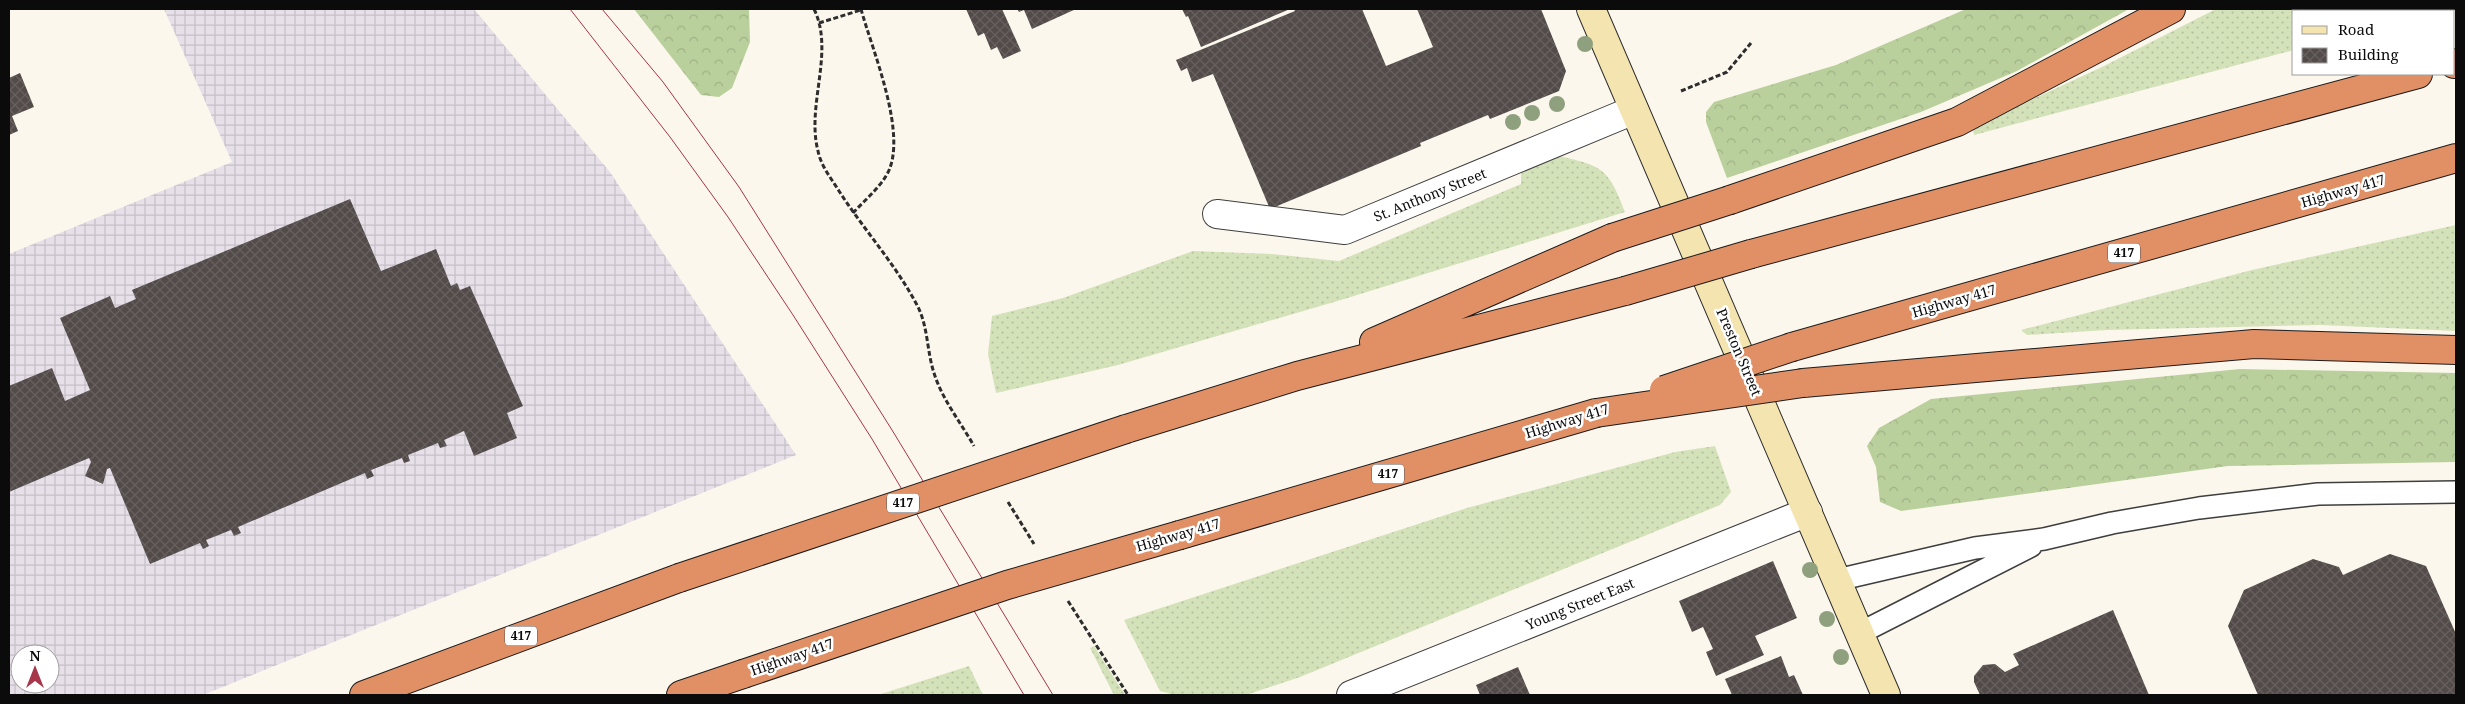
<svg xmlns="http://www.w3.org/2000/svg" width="2465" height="704" viewBox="0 0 2465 704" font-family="'Noto Serif',serif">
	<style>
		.industrial { fill: url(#industrial-grid); fill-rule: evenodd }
		.grass { fill: url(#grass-dots) }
		.forest { fill: url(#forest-crowns) }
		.building { fill: url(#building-cross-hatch) }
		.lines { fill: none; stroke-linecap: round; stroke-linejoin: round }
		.service-casing { stroke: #3e3e3e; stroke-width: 24 }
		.minor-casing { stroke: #3e3e3e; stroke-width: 30 }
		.secondary-casing { stroke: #2d2d2d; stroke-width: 30 }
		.motorway-casing { stroke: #1c1c1c; stroke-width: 30 }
		.path { stroke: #2d2d2d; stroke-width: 3; stroke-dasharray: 5 2.5; stroke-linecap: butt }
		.service { stroke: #fff; stroke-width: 21 }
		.minor { stroke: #fff; stroke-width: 28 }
		.secondary { stroke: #f4e4af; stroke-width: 28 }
		.motorway { stroke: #e18f65; stroke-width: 28 }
		.tram { stroke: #a8364a; stroke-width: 1 }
		.motorway-bridge-casing { stroke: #1c1c1c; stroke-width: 30; stroke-linecap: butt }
		.motorway-bridge { stroke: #e18f65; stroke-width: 28 }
		.tree { fill: #8fa07f }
		.labels { text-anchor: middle; stroke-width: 5; stroke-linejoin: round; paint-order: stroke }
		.shield { fill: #fff; stroke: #545454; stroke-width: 1 }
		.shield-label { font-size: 12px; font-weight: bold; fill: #0b0b0b }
		.street-label { font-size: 14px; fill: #0b0b0b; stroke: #fff }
	</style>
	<defs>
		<pattern id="industrial-grid" width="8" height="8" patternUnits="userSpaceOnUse" patternTransform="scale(1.25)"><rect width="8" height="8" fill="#e7e0e9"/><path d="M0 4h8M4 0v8" fill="none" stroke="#c5bfc6"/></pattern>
		<pattern id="grass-dots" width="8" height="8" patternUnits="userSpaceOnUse" patternTransform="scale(1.25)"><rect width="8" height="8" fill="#d4e2ba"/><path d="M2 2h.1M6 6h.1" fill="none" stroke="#b5c19f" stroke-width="1.8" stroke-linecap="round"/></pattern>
		<pattern id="forest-crowns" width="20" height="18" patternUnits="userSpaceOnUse" patternTransform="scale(1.25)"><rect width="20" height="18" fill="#bad09c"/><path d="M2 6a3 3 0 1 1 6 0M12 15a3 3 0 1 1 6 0" fill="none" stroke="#9fb185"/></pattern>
		<pattern id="building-cross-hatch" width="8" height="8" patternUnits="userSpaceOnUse" patternTransform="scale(1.25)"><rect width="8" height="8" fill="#524b49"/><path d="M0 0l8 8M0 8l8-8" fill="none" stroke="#66605f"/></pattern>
	</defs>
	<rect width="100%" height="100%" fill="#fcf7ec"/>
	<path class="industrial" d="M164,9H474L610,172L796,455L203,695H9V254L232,162ZM20,654H50V684H20Z"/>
	<path class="grass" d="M2216,9H2449L2440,11H2294V50L1974,135L1973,127L2104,66Z
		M1551,154C1599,166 1607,163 1625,212L1341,300L1118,365L996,393L988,354L992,316L1063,298L1193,251L1272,254L1339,261L1521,184V169Z
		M2456,225V331L2321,325L2107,330L2027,335L2021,330L2252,270Z
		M1715,446L1731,492L1720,505L1300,677L1246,695H1175L1160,691L1124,620L1467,508L1675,452Z
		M1094,646L1125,695H1114L1090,648Z
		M969,666L983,695H878Z"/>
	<path class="forest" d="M634,9H749L750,42L732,88L719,97L701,95Z
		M1966,9H2129L2017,71L1921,112L1727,178L1706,122V112L1714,102L1836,65Z
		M2240,369L2456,373V462L2228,466L1901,511L1880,502L1876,467L1867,446L1879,428L1931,399Z"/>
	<path class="building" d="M966,9H1002L1021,51L1003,59L997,47L991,50L984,33L978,36Z
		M1017,9H1076L1032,29L1024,10L1019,12Z
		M1182,9H1290L1201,47L1188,16L1186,17Z
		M1294,9H1362L1386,66L1433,47L1417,9H1541L1566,71L1559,91L1490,119L1488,115L1420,143L1421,146L1270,209L1213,74L1192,82L1187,68L1181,71L1176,60L1295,11Z
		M20,73L34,107L12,116L18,131L9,135V78Z
		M350,199L381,271L436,249L451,286L457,283L460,290L470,286L523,406L507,413L517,438L474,456L464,431L444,440L447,446L440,448L438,443L408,455L410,461L404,463L402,458L371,470L374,476L367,479L365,473L238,527L241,533L234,536L231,530L206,540L209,546L203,549L200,543L150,564L110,468L107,469L103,484L85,476L91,462L89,458L9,492V386L52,368L65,401L90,390L60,318L110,296L115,308L136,299L132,290Z
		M2390,554L2426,566L2456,634V695H2258L2228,626L2244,590L2313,559L2339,567L2343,575Z
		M1773,561L1797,618L1755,636L1764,655L1716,676L1706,652L1713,649L1703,627L1692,632L1679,601Z
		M2113,610L2149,695H1980L1974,682V676L1983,665L1995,664L2005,672L2019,665L2013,654Z
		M1781,656L1789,677L1794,675L1803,695H1732L1725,679Z
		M1518,667L1530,695H1480L1476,685Z"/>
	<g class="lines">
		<defs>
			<path id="service" d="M1837,580L1975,548L2044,539L2112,523L2199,508L2318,494L2456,492
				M1860,633L2031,546"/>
			<path id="minor" d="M1217,214L1345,230L1634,110
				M1351,695L1808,512"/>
			<path id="secondary" d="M1591,9L1886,695"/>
			<path id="motorway" d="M2454,64L2456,63
				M1730,200L1957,122L2171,9
				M1751,254L2418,74
				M1374,342L1612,238
				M1792,347L2456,158
				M1803,383L2254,344L2456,350
				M1126,429L1297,376L1625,291
				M1180,535L1596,413
				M364,695L679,578
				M681,695L743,674"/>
		</defs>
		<use href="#service" class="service-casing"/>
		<use href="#minor" class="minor-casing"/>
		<use href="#secondary" class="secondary-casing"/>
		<use href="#motorway" class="motorway-casing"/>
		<path class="path" d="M814,9C835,52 806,105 818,151C821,166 831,178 839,191C864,230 897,266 918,307C928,327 927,352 934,373C942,399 961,423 974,446
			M819,23L861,10
			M1681,91L1727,72L1751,43
			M853,213C864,201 878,189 886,176C910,138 872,50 861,9
			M1008,502L1034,544
			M1068,601L1128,695"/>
		<use href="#service" class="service"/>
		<use href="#minor" class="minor"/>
		<use href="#secondary" class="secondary"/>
		<use href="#motorway" class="motorway"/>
		<path class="tram" d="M570,9L670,137L728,217L793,315L872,439L1024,695
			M602,9L663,82L739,187L892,430L1053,695"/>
		<defs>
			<path id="motorway-bridge" d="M1612,238L1730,200
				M1625,291L1751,254
				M1664,390L1792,347
				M1596,413L1803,383
				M679,578L1126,429
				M743,674L1007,585L1180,535"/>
		</defs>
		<use href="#motorway-bridge" class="motorway-bridge-casing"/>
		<use href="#motorway-bridge" class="motorway-bridge"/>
	</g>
	<g class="tree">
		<circle cx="1585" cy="44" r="8"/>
		<circle cx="1557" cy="104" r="8"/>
		<circle cx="1532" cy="113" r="8"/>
		<circle cx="1513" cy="122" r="8"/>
		<circle cx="1810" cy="570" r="8"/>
		<circle cx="1827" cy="619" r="8"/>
		<circle cx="1841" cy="657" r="8"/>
	</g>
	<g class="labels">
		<g class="shield">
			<rect x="2108" y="243.5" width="32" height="19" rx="4"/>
			<rect x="1372" y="464.5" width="32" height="19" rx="4"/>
			<rect x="887" y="493.5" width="32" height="19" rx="4"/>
			<rect x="505" y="626.5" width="32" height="19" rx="4"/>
		</g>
		<g class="shield-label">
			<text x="2124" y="257">417</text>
			<text x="1388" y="478">417</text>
			<text x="903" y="507">417</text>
			<text x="521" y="640">417</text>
		</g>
		<g class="street-label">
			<text transform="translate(2343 191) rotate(-16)" y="5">Highway 417</text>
			<text transform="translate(1430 195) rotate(-22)" y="5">St. Anthony Street</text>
			<text transform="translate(1954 301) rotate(-16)" y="5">Highway 417</text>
			<text transform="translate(1739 352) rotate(67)" y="5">Preston Street</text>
			<text transform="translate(1567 421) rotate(-17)" y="5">Highway 417</text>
			<text transform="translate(1178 535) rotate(-16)" y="5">Highway 417</text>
			<text transform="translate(1580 604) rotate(-22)" y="5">Young Street East</text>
			<text transform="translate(792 657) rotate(-19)" y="5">Highway 417</text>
		</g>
	</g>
	<rect width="2465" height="704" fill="none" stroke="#0b0b0b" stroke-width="20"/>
	<rect x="2292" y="10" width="162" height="65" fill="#ffffff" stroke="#9d9d9d"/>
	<rect x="2302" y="26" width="25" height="8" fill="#f4e4af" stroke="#9d9d9d"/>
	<text x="2338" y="35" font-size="15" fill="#0b0b0b">Road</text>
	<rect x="2302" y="48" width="25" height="15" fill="url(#building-cross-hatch)" stroke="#9d9d9d"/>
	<text x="2338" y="60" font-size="15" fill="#0b0b0b">Building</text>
	<g transform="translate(35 669)"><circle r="24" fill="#ffffff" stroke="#9d9d9d"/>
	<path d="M0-4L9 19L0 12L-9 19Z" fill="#a8364a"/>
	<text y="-8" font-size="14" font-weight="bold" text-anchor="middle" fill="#0b0b0b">N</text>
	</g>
</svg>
